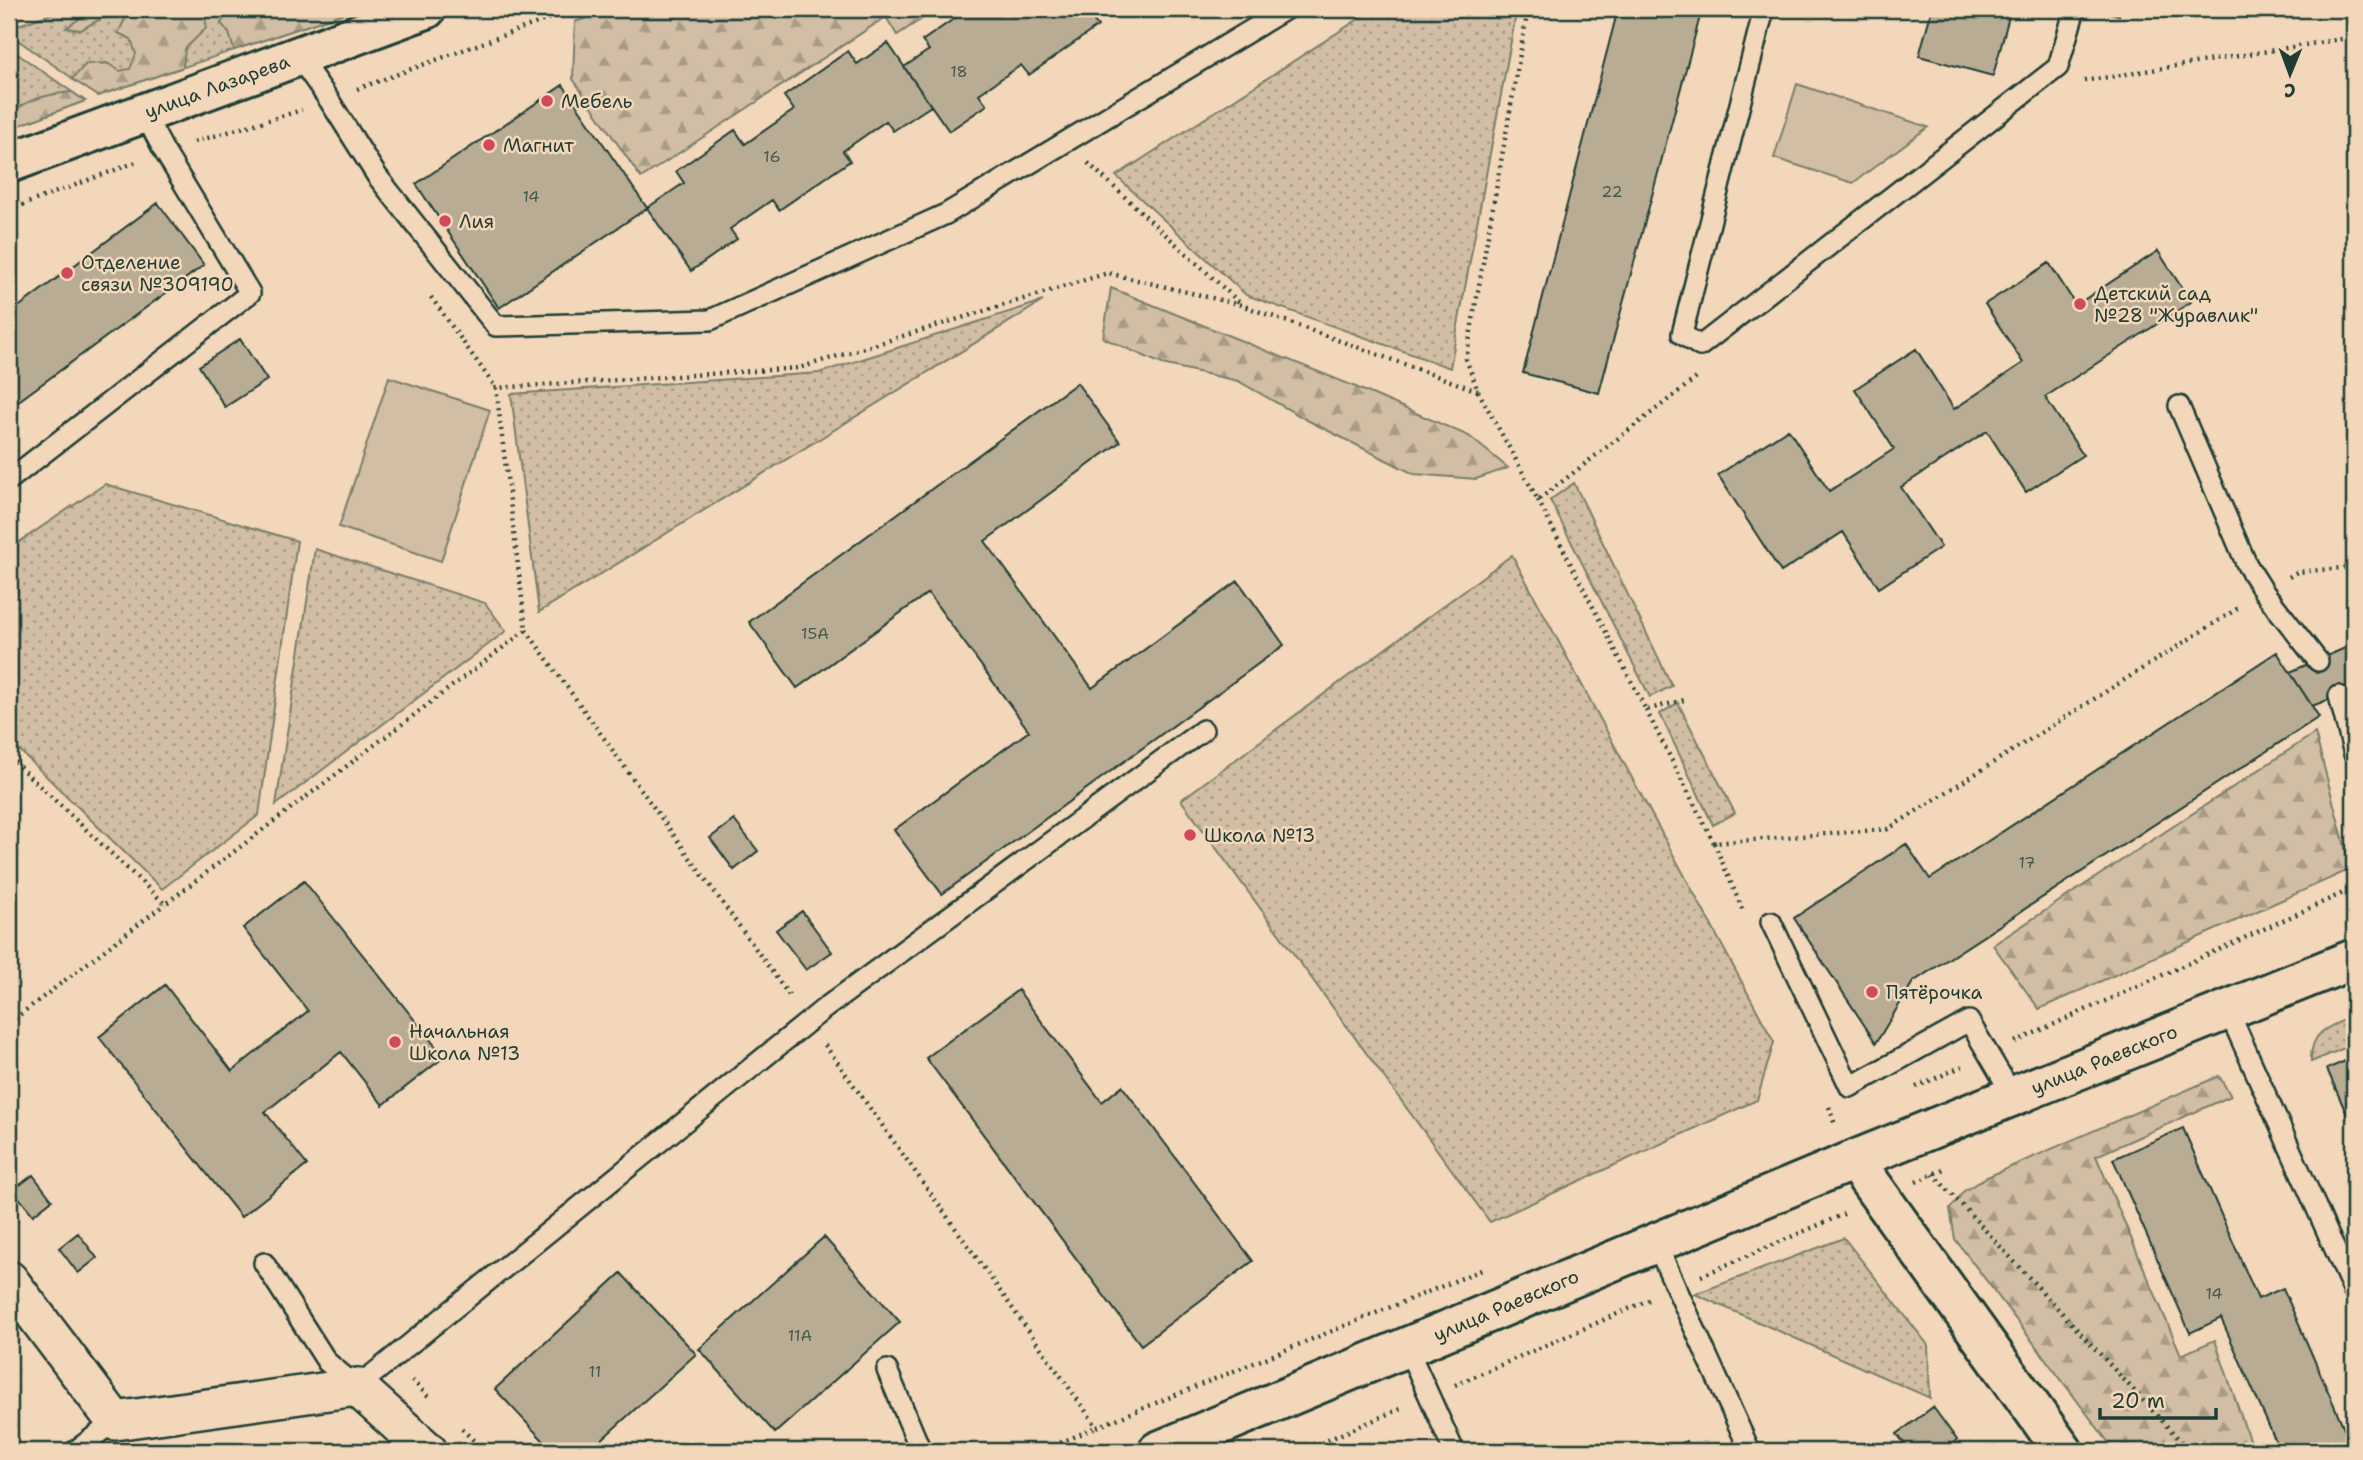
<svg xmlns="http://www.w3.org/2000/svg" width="2363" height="1460" viewBox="0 0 2363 1460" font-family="'Shantell Sans',sans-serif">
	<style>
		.grass { fill: url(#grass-dots); stroke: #787e6c; stroke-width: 2 }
		.forest { fill: url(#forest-firs); stroke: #787e6c; stroke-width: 2 }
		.green { fill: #d1bea4; stroke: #787e6c; stroke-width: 2 }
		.building { fill: #b8ac95; stroke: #1f3d34; stroke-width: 2 }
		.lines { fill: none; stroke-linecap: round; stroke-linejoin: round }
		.service-casing { stroke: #1f3d34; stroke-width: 24 }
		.minor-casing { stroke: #1f3d34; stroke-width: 42 }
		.secondary-casing { stroke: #1f3d34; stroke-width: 44 }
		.path { stroke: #1f3d34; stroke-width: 4.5; stroke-dasharray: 2 5; stroke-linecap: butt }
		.service { stroke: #f3d7ba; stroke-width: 19 }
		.minor { stroke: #f3d7ba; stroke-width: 37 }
		.secondary { stroke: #f3d7ba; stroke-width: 38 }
		.poi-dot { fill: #d1495b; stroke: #f3d7ba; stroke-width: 2.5 }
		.labels { text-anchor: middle; stroke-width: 5; stroke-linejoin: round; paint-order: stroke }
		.number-label { font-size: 16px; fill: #45594c }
		.street-label { font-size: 19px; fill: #1f3d34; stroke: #f3d7ba }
		.poi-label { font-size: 19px; fill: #1f3d34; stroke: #f3d7ba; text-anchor: start }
	</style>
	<defs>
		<pattern id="grass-dots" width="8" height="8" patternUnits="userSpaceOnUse" patternTransform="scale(1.75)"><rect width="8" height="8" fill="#d1bea4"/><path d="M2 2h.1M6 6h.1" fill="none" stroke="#a99c86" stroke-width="1.8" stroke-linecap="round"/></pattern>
		<pattern id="forest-firs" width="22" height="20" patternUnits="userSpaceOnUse" patternTransform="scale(1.75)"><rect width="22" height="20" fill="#d1bea4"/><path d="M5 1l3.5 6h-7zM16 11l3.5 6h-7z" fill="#a99c86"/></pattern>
	</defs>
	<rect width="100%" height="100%" fill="#f3d7ba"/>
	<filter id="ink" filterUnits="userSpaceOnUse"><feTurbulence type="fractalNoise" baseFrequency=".0143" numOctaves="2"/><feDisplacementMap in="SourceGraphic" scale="14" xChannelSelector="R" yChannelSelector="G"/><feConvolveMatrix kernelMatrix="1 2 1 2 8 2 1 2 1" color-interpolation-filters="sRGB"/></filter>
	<g filter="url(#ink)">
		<path class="grass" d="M66,9H356L98,96L9,34V28Z
			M1374,9H1517L1450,368L1246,295L1116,176Z
			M9,48L85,101L9,129Z
			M1043,301L539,612L511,394L819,373Z
			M1574,483L1672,686L1650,697L1550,500Z
			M105,484L297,541L259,815L162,889L9,740V549Z
			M315,549L485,603L506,631L276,805Z
			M1512,555L1774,1042L1757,1100L1490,1222L1181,800Z
			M1678,703L1735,813L1713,825L1660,714Z
			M2354,1016V1044L2311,1062C2310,1030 2329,1027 2354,1016Z
			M1844,1238L1928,1345L1930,1398L1695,1294Z"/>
		<path class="forest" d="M101,9H205L206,28L185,49L183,67L98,96L72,79L86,64L107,63L120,71L130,69L136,54L131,39L118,33L126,17C109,12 96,21 81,30L66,28L83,16Z
			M232,9H356L234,50L229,33L221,23Z
			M611,9H937L897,35L886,17L641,178L573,79L575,22Z
			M72,92L85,101L9,129V111L12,112C31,98 49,94 72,92Z
			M1111,288L1351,385L1469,436L1508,468L1476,479L1414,474L1309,421L1238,381L1162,364L1103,338Z
			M2315,733L2351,869L2039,1009L1993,945Z
			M2219,1076L2231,1096L2096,1156L2181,1355L2215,1340L2253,1451H2115L1955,1239L1950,1209L1964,1191L1985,1178Z"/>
		<path class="green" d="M1797,84L1928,127L1853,183L1774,158Z
			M389,377L490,410L441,561L339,527Z"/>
		<path class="building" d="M968,9H1100L1090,16L1098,26L1029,75L1021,65L979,94L987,105L949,131L904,67L929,50L922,41Z
			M1618,9H1702L1599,393L1523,373Z
			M1932,9H2011L1993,76L1919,56Z
			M2093,9H2121L2119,15Z
			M888,43L931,106L893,131L886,121L843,151L850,161L779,210L772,200L730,229L737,239L691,271L647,208L684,183L676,171L735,130L745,144L794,110L784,96L848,51L857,64Z
			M563,85L647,208L499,308L416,184Z
			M158,203L204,265L9,408V314Z
			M2158,251L2191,302L2045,397L2083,455L2026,492L1987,431L1901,487L1941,547L1879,588L1843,532L1781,572L1718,475L1788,429L1829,491L1894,449L1855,389L1916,349L1954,409L2023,363L1985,304L2049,263L2076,305Z
			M240,339L267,380L225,407L199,366Z
			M1077,383L1120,442L985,541L1092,688L1238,581L1284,645L942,894L894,830L1029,731L928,593L797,688L749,622Z
			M2351,628H2354V690L2312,706L2290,672L2352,645Z
			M2277,652L2319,717L1913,982L1876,1043L1794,918L1906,844L1930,879Z
			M734,820L758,851L734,870L710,838Z
			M304,881L444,1057L383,1105L341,1052L265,1112L307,1165L241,1217L99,1037L165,985L232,1071L308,1011L243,928Z
			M802,911L832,952L806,970L776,930Z
			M1018,990L1102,1102L1122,1086L1253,1261L1141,1345L926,1058Z
			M2354,1057V1131L2327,1069Z
			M2183,1128L2258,1299L2283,1288L2354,1451H2280L2221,1318L2190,1333L2113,1159Z
			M33,1175L52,1200L33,1215L13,1190Z
			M78,1233L97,1258L78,1273L59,1248Z
			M824,1237L900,1322L775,1433L699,1349Z
			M621,1273L696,1354L589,1451H553L495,1389Z
			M1933,1407L1957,1440L1942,1451H1910L1897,1434Z
			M1686,1441L1690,1451H1662Z"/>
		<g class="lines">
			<defs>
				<path id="service" d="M1764,9L1682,334L1700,346L2058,67L2075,9
					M298,56L329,100L377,176L496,326L710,320L946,214L1286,9
					M2179,406L2247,565L2264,592L2318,661
					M9,480L250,293L164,151L144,113
					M2339,696L2354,754
					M1771,922L1850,1087L1969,1021L2013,1096
					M2228,1010L2354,1292
					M1656,1243L1750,1451
					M264,1263L327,1362L357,1387L825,1008L1203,730
					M1407,1347L1454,1451
					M887,1370L921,1451
					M75,1451L115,1421"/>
				<path id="minor" d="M9,1280L115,1421L357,1387L428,1451"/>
				<path id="secondary" d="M9,163L426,9
					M1854,1160L2063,1451
					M1158,1451L1854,1160L2354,959"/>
			</defs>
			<use href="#service" class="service-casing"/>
			<use href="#minor" class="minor-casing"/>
			<use href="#secondary" class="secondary-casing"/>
			<path class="path" d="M9,13L21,9
				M2084,81L2354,37
				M357,89L575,9
				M194,142L302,110
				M1088,163L1241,304
				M9,210L139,161
				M431,297L496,388
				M1478,391L1538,500L1699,376
				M1538,500L1646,710L1688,699
				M2289,577L2297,572L2354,567
				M526,630L791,998
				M1646,710L1714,843L1888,829L2240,607
				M9,757L165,904L526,630L496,388L799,368L1108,273L1241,305L1478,391L1466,359L1528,9
				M1714,843L1744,913
				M9,1023L165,904
				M2015,1042L2354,888
				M825,1045L1097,1427L1484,1269
				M1916,1087L1963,1066
				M1829,1107L1835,1125
				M1933,1174L2190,1451
				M1916,1182L1946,1168
				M1701,1276L1844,1214
				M412,1380L428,1396
				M1455,1385L1649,1300
				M462,1429L484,1451
				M1041,1451L1097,1427
				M1302,1451L1402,1408"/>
			<use href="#service" class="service"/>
			<use href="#minor" class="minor"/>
			<use href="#secondary" class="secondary"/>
		</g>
	</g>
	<g class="poi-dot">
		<circle cx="547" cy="101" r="7"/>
		<circle cx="489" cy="145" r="7"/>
		<circle cx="445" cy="221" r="7"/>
		<circle cx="67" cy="273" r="7"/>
		<circle cx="2080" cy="304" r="7"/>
		<circle cx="1190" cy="835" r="7"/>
		<circle cx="1872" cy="992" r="7"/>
		<circle cx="395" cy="1042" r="7"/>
	</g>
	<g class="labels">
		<g class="number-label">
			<text x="959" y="77">18</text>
			<text x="772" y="162">16</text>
			<text x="1612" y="197">22</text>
			<text x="531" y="202">14</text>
			<text x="815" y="639">15А</text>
			<text x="2027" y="868">17</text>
			<text x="2214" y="1299">14</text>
			<text x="800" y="1341">11А</text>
			<text x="595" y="1377">11</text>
		</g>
		<g class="street-label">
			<text transform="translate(217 86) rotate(-20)" y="7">улица Лазарева</text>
			<text transform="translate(2104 1059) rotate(-22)" y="7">улица Раевского</text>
			<text transform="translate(1506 1305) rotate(-23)" y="7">улица Раевского</text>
		</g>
		<g class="poi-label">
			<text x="561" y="108">Мебель</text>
			<text x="503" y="152">Магнит</text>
			<text x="459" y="228">Лия</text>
			<text x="81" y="269">Отделение<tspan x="81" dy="22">связи №309190</tspan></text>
			<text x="2094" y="300">Детский сад<tspan x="2094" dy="22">№28 "Журавлик"</tspan></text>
			<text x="1204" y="842">Школа №13</text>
			<text x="1886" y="999">Пятёрочка</text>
			<text x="409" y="1038">Начальная<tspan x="409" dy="22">Школа №13</tspan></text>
		</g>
	</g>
	<rect width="2363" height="1460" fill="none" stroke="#f3d7ba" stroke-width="35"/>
	<rect x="18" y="18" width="2328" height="1425" fill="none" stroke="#1f3d34" stroke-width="2.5" filter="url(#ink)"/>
	<g transform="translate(2290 74) rotate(181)" stroke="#f3d7ba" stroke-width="5" paint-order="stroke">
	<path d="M0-5L12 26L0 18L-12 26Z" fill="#1f3d34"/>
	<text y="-10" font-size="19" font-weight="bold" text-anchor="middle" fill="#1f3d34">С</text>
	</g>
	<path d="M2100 1408v10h116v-10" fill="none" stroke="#1f3d34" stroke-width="3.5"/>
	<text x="2111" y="1408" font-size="21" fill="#1f3d34" stroke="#f3d7ba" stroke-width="5" paint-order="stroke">20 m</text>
</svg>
